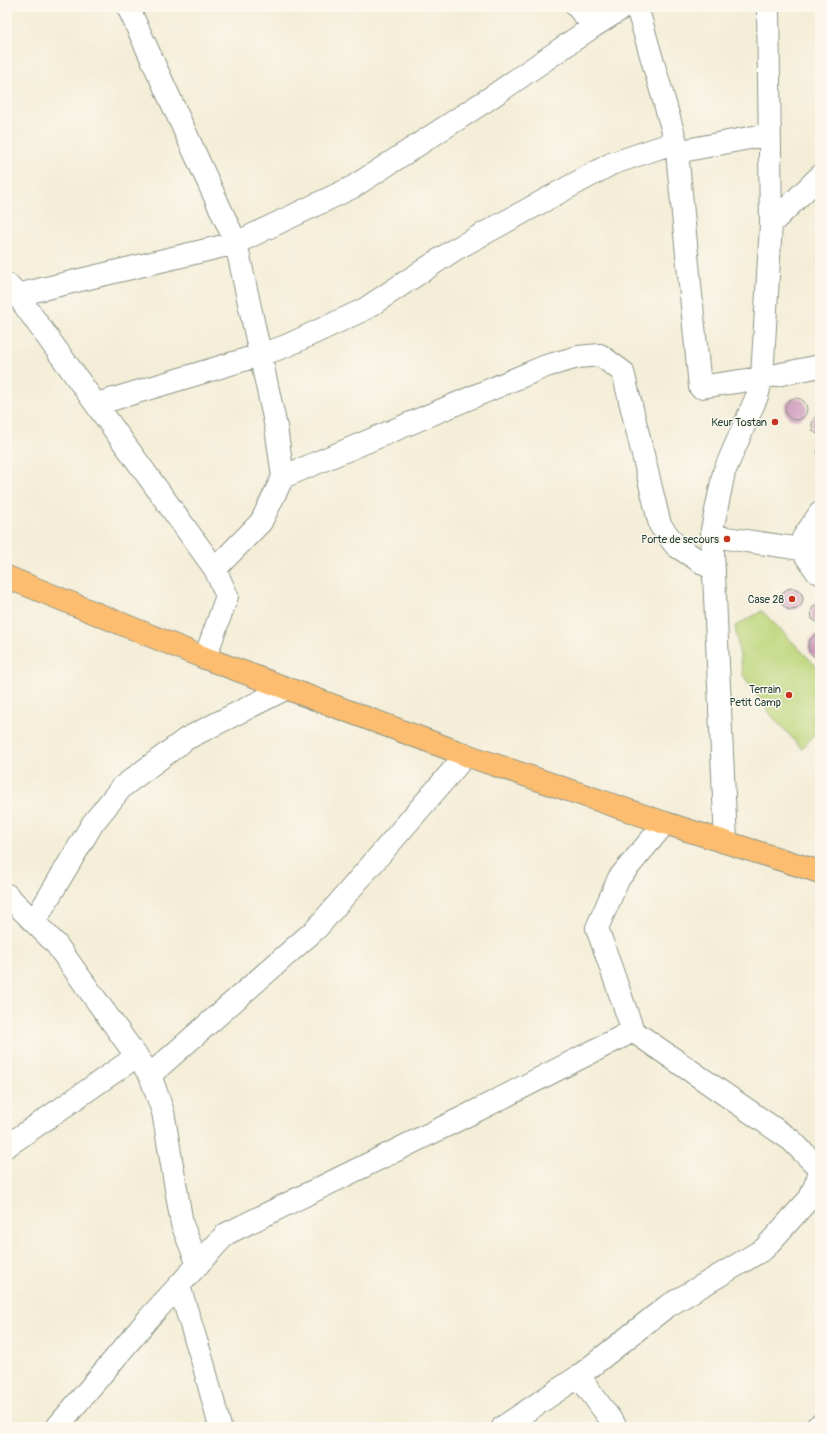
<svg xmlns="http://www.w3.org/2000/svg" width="827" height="1434" viewBox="0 0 827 1434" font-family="Pangolin,sans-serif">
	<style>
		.green { fill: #bdd57a; stroke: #6e8957 }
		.building { fill: #cb96b9 }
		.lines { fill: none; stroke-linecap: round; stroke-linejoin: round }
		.minor-casing { stroke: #8a9586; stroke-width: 24 }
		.major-casing { stroke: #8a9586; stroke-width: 24 }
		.minor { stroke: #fff; stroke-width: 22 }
		.major { stroke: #fcbd6f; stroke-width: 22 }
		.poi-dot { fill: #c8321e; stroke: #fbf7ec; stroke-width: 1.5 }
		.labels { text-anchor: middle; stroke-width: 3; stroke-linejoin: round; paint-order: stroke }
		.poi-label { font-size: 11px; fill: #1f3d34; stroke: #fbf7ec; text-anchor: end }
	</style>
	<rect width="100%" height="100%" fill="#fbf7ec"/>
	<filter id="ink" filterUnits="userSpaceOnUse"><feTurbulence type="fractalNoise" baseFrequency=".025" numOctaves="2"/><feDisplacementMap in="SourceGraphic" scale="8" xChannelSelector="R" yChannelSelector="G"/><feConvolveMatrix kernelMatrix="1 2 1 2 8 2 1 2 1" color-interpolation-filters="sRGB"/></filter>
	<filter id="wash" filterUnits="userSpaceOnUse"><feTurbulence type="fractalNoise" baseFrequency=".012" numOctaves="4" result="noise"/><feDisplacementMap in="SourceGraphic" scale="16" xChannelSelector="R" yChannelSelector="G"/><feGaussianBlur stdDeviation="0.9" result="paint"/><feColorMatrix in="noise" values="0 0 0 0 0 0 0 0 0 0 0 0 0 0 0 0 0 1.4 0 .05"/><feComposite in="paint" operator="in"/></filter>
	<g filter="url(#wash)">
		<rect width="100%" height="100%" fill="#f4edd7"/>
		<path class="green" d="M762,611L820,670V727L802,749L771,715L743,675L735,626Z"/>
		<g id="blocks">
			<path class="building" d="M785 409a11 11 0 1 1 22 0a11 11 0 1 1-22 0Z
				M818,415H820V436L813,431L812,425L813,419Z
				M820,444V460L817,452Z
				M781 599a11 11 0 1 1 22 0a11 11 0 1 1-22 0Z
				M820,602V624L812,619L811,612L813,607Z
				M820,634V658H819L813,656L809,651L808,645L810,640L815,635Z"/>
		</g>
	</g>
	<g filter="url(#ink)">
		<use href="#blocks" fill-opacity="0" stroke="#8a9586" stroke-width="1"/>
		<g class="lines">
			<defs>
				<path id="minor" d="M128,7L236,243L276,427L283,477L261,522L215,569
					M577,7L594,26
					M637,7L676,142L700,387L762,378L820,366
					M677,152L769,134
					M771,224L820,176
					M8,285L17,295L215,569L227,596L205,658
					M17,295L236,243L353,187L490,98L594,26L624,7
					M97,404L260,355L286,346L365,309L454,250L611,164L676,142
					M283,477L546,366L578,357L600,355L623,372L660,525L676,546L714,570
					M713,536L801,549H820
					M817,572L801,549L803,538L820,513
					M665,823L619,878L597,928L633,1031L791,1140L820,1169
					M726,842L712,530L724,472L757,396L762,378L771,224L768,7
					M7,895L56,944L150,1075L163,1112L182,1224L198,1265
					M34,922L93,823L122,787L186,739L287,688
					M150,1075L317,928L466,755
					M7,1146L137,1056
					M179,1286L203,1363L220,1427
					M579,1376L616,1427
					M57,1427L149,1318L226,1234L472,1113L633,1031
					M503,1427L579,1376L666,1307L764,1249L810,1198L820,1173
					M817,1427L820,1425"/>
				<path id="major" d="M7,577L205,658L466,755L665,823L820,872"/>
			</defs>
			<use href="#minor" class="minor-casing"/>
			<use href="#major" class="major-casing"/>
			<use href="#minor" class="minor"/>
			<use href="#major" class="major"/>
		</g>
	</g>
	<g class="poi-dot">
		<circle cx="775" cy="422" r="4"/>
		<circle cx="727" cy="539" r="4"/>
		<circle cx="792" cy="599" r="4"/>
		<circle cx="789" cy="695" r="4"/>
	</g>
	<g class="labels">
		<g class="poi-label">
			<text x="767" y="426">Keur Tostan</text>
			<text x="719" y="543">Porte de secours</text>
			<text x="784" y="603">Case 28</text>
			<text x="781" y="693">Terrain<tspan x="781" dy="13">Petit Camp</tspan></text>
		</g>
	</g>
	<rect width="827" height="1434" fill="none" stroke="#fbf7ec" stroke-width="24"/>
</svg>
